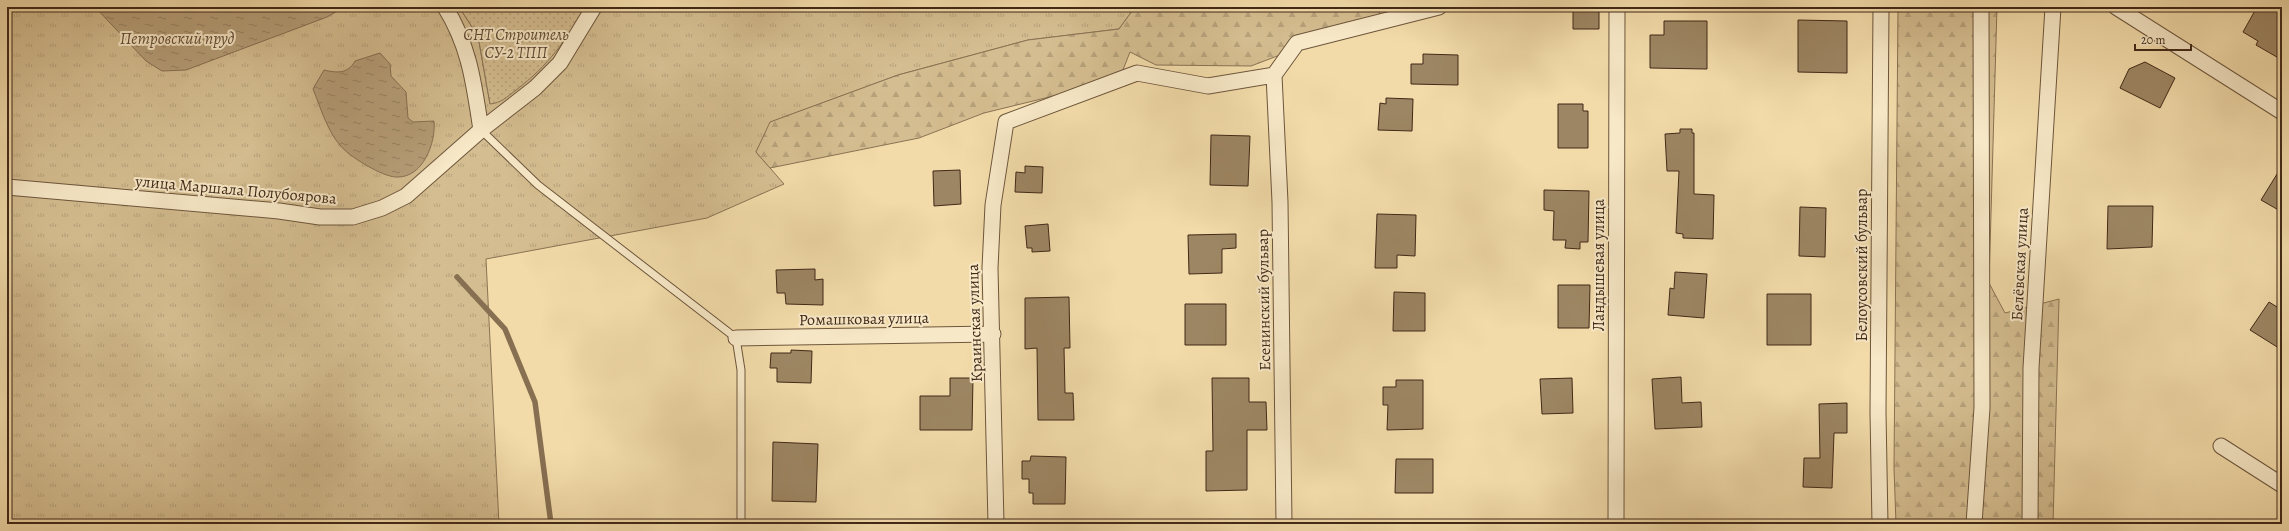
<svg xmlns="http://www.w3.org/2000/svg" width="2289" height="531" viewBox="0 0 2289 531" font-family="Alegreya,serif">
	<style>
		.grass { fill: url(#grass-tufts); stroke: #8a7354 }
		.forest { fill: url(#forest-firs); stroke: #8a7354 }
		.park { fill: url(#park-dots); stroke: #8a7354 }
		.water { fill: url(#water-ripples); stroke: #876f52 }
		.lines { fill: none; stroke-linecap: round; stroke-linejoin: round }
		.stream { stroke: #876f52; stroke-width: 5.5 }
		.building { fill: #9d8663; stroke: #412918 }
		.lane-casing { stroke: #6d563c; stroke-width: 9 }
		.street-casing { stroke: #6d563c; stroke-width: 17 }
		.lane { stroke: #f7e8c7; stroke-width: 7 }
		.street { stroke: #f7e8c7; stroke-width: 15 }
		.labels { text-anchor: middle; stroke-width: 4; stroke-linejoin: round; paint-order: stroke }
		.park-label { font-size: 16px; font-style: italic; fill: #5e4730; stroke: #f7e8c7 }
		.street-label { font-size: 16px; fill: #412918; stroke: #f7e8c7 }
		.water-label { font-size: 17px; font-style: italic; fill: #644c35; stroke: #f7e8c7 }
	</style>
	<defs>
		<pattern id="grass-tufts" width="24" height="20" patternUnits="userSpaceOnUse"><rect width="24" height="20" fill="#d4bd90"/><path d="M3 7l-1-3M5 7V3M7 7l1-3M15 17l-1-3M17 17v-4M19 17l1-3" fill="none" stroke="#b7a27b"/></pattern>
		<pattern id="forest-firs" width="22" height="20" patternUnits="userSpaceOnUse"><rect width="22" height="20" fill="#d4bd90"/><path d="M5 1l3.5 6h-7zM16 11l3.5 6h-7z" fill="#b7a27b"/></pattern>
		<pattern id="park-dots" width="8" height="8" patternUnits="userSpaceOnUse"><rect width="8" height="8" fill="#d4bd90"/><path d="M2 2h.1M6 6h.1" fill="none" stroke="#b7a27b" stroke-width="1.8" stroke-linecap="round"/></pattern>
		<pattern id="water-ripples" width="26" height="14" patternUnits="userSpaceOnUse"><rect width="26" height="14" fill="#b69e78"/><path d="M2 4q2-2 4 0t4 0M15 11q2-2 4 0t4 0" fill="none" stroke="#968161"/></pattern>
	</defs>
	<rect width="100%" height="100%" fill="#f2dba9"/>
	<filter id="stains"><feTurbulence type="fractalNoise" baseFrequency=".005" numOctaves="4"/><feColorMatrix values="0 0 0 0 .2 0 0 0 0 .09 0 0 0 0 .02 0 0 0 .5 -.17"/></filter>
	<radialGradient id="worn" r=".72"><stop offset=".6" stop-color="#630" stop-opacity="0"/><stop offset="1" stop-color="#630" stop-opacity=".3"/></radialGradient>
	<path class="grass" d="M7,7H459L478,36L490,104L586,7H1135L1119,29L1028,40L898,75L771,122L756,152L784,184L707,218L486,259L499,524H7Z"/>
	<path class="forest" d="M1135,7H1379L1380,17L1251,66L1156,65L1130,52L1119,80L984,113L919,138L770,168L756,152L770,122L898,75L1028,40L1119,29Z
		M1898,7H1997L1989,283L2005,313L2059,299L2053,524H1896L1894,468Z"/>
	<path class="park" d="M459,7H586C565,41 549,65 516,90C507,97 501,103 490,104L478,36Z"/>
	<path class="water" d="M95,7H344L327,17L186,70L162,71L146,61Z
		M380,53L390,64L391,76L406,92L408,118L413,122L434,121C436,143 423,177 398,177C385,178 358,161 348,153C329,138 322,111 313,89L324,70C337,73 348,74 355,61Z"/>
	<g class="lines">
		<path class="stream" d="M457,277L505,329L535,402L551,524"/>
	</g>
	<path class="building" d="M1573,7H1599V29H1573Z
		M2257,7H2282V60L2256,45L2258,41L2243,32Z
		M1798,20L1847,21V73L1798,72Z
		M1664,21H1707V69L1650,68V35H1664Z
		M1423,54L1458,55V85L1411,84V64H1423Z
		M2145,62L2175,78L2160,108L2120,88L2129,69Z
		M1386,98L1413,99L1412,131L1378,130L1380,103L1386,104Z
		M1558,104H1583V111H1588V148H1558Z
		M1680,129H1692V133H1694V194L1714,195L1713,239L1683,238V234L1676,233L1679,171H1667L1665,134L1680,133Z
		M1211,135L1250,136L1248,186L1210,185Z
		M1025,166L1043,167L1042,193L1015,192L1016,172L1025,173Z
		M2282,166V212L2261,200Z
		M960,170L961,204L934,206L933,171Z
		M1544,190L1589,191L1588,242H1580V249L1565,248L1566,240H1553L1554,211L1544,210Z
		M2108,206H2153L2152,247L2107,249Z
		M1800,207L1826,208L1825,257L1799,256Z
		M1377,214L1416,215L1415,256L1397,255V268H1375Z
		M1048,224L1050,251L1032,252V248H1027L1025,226Z
		M1236,234V248L1222,249V273L1189,274L1188,235Z
		M815,269V280L823,279V305L786,304L785,293H777L776,270Z
		M1675,272L1707,274L1704,318L1668,315L1670,288L1674,289Z
		M1558,285H1590L1589,328H1558Z
		M1394,292L1425,293V331H1393Z
		M1767,294H1811V345H1767Z
		M1069,297L1070,348H1064L1065,393H1073L1074,420H1038L1037,348L1025,349V298Z
		M2269,302L2282,310V350L2250,330Z
		M1185,304H1226V345H1185Z
		M791,350L812,351L811,383L777,382V368H770L771,353H791Z
		M1681,377L1682,403L1701,402L1702,427L1655,429L1652,379Z
		M950,378H973L972,430H920V396H950Z
		M1212,378H1249V402H1266L1267,430H1247V490L1206,491V451H1213Z
		M1572,378L1573,413L1542,414L1540,379Z
		M1396,380H1423V429L1387,430L1388,405H1383V387H1396Z
		M1847,403V433H1834L1832,488L1803,487L1804,458H1820L1819,404Z
		M773,442L818,444L816,502L772,501Z
		M1031,456L1066,457L1065,504H1033V493H1029V479H1022V461H1030Z
		M1396,459H1433V493H1395Z"/>
	<g class="lines">
		<defs>
			<path id="lane" d="M481,130L538,185L736,338L741,370V524"/>
			<path id="street" d="M445,7C470,47 474,85 481,130
				M2116,7L2282,112
				M1274,75L1280,202L1284,524
				M7,187L279,211L320,217H353L382,208L406,196L481,130L535,88L560,63L594,7
				M736,338L993,334
				M2221,446L2282,485
				M996,524L990,268L993,205L1006,122L1137,73L1208,86L1274,75L1297,43L1439,7
				M1616,524L1617,7
				M1880,524L1878,412L1881,7
				M1974,524L1982,408L1981,7
				M2030,524L2031,368L2053,7"/>
		</defs>
		<use href="#lane" class="lane-casing"/>
		<use href="#street" class="street-casing"/>
		<use href="#lane" class="lane"/>
		<use href="#street" class="street"/>
	</g>
	<g class="labels">
		<g class="park-label">
			<text x="516" y="40">СНТ Строитель<tspan x="516" dy="18">СУ-2 ТПП</tspan></text>
		</g>
		<g class="street-label">
			<text transform="translate(236 189) rotate(5)" y="6">улица Маршала Полубоярова</text>
			<text transform="translate(2019 264) rotate(-87)" y="6">Белёвская улица</text>
			<text transform="translate(1598 265) rotate(-90)" y="6">Ландышевая улица</text>
			<text transform="translate(1861 265) rotate(-90)" y="6">Белоусовский бульвар</text>
			<text transform="translate(1263 300) rotate(-91)" y="6">Есенинский бульвар</text>
			<text transform="translate(864 318) rotate(-1)" y="6">Ромашковая улица</text>
			<text transform="translate(974 323) rotate(-92)" y="6">Краинская улица</text>
		</g>
		<g class="water-label">
			<text x="177" y="44">Петровский пруд</text>
		</g>
	</g>
	<rect width="2289" height="531" fill="none" stroke="#f2dba9" stroke-width="24"/>
	<rect x="8" y="8" width="2273" height="515" fill="none" stroke="#412918" stroke-width="2"/>
	<rect x="12" y="12" width="2265" height="507" fill="none" stroke="#412918"/>
	<path d="M2135 44v6h56v-6" fill="none" stroke="#412918" stroke-width="2"/>
	<text x="2141" y="44" font-size="12" fill="#412918" stroke="#f7e8c7" stroke-width="3" paint-order="stroke">20 m</text>
	<rect width="100%" height="100%" filter="url(#stains)"/>
	<rect width="100%" height="100%" fill="url(#worn)"/>
</svg>
